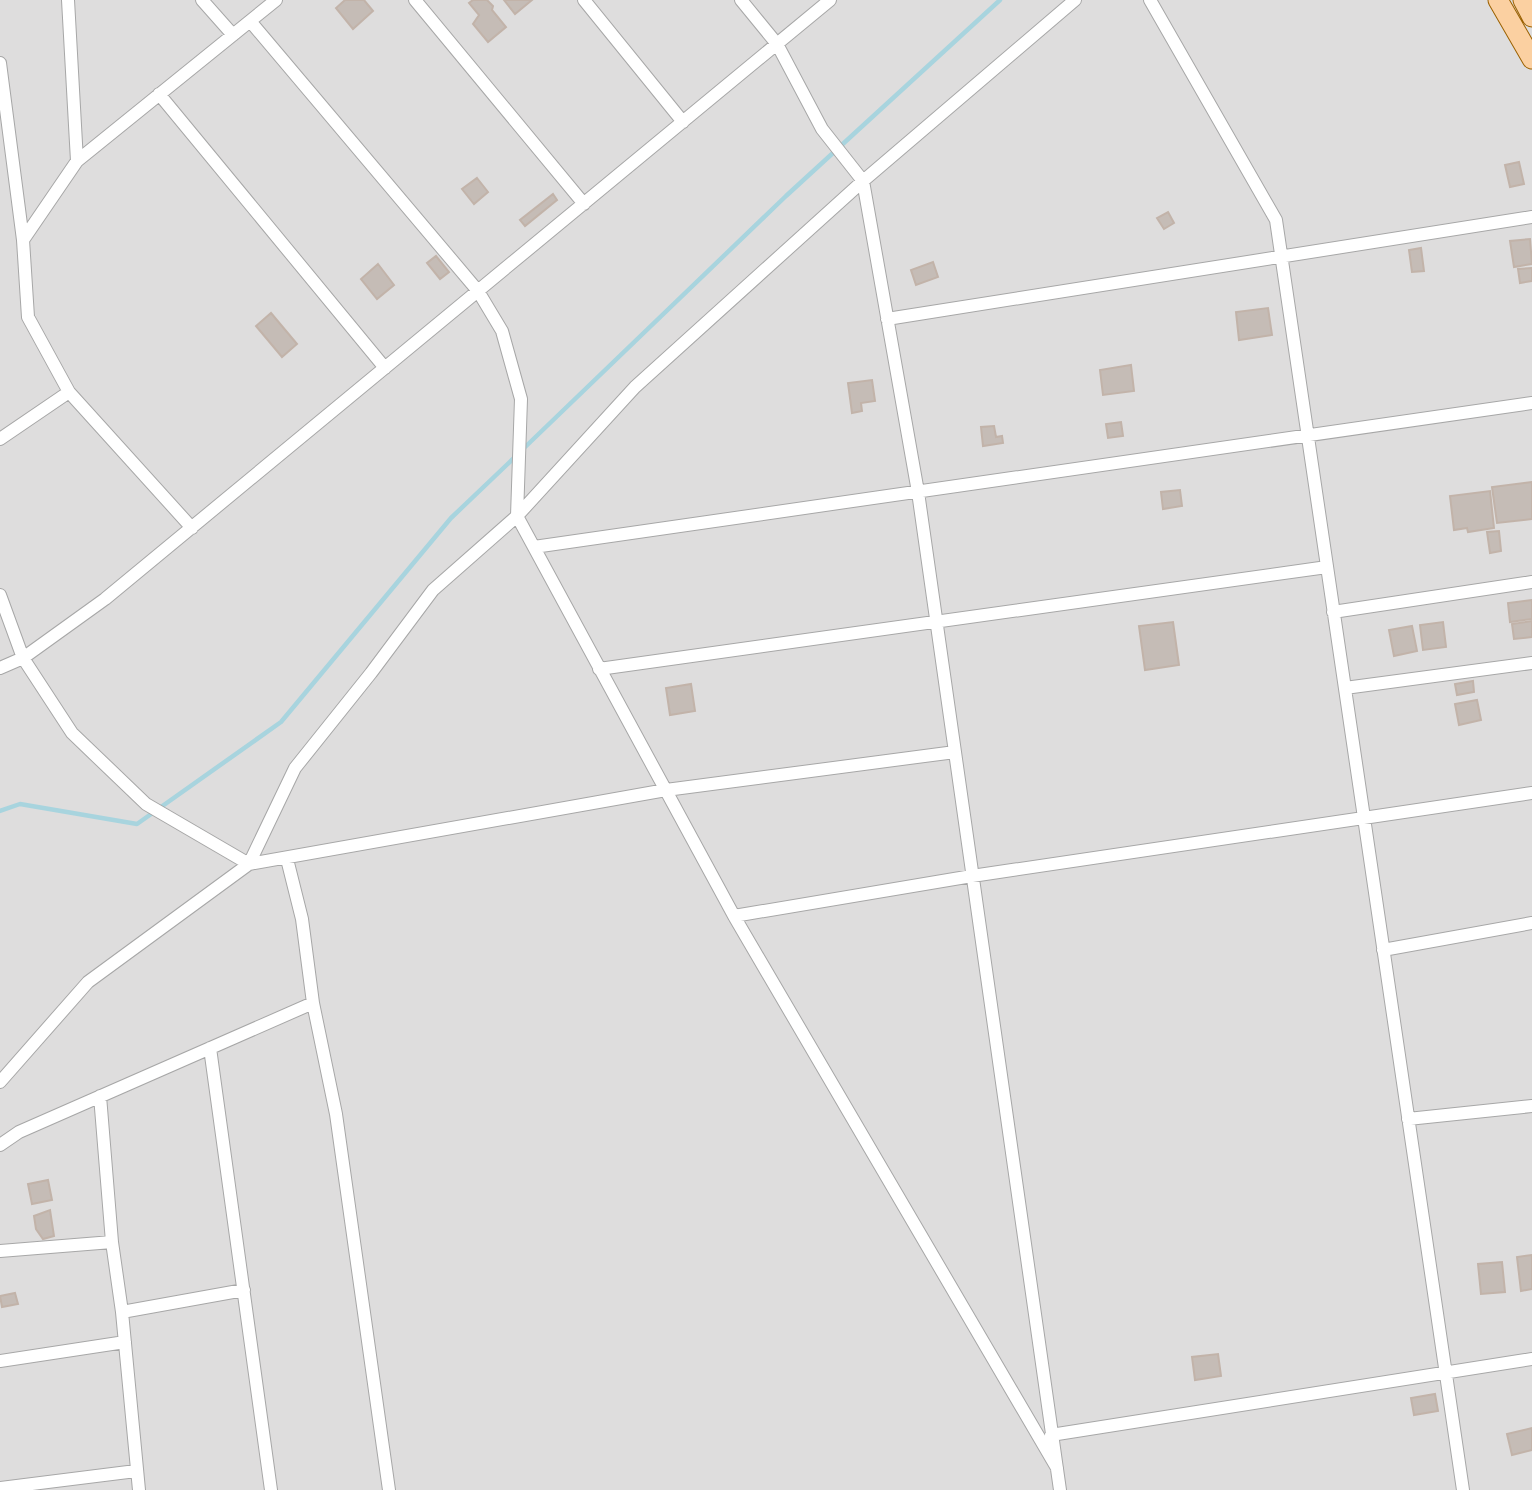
<svg xmlns="http://www.w3.org/2000/svg" width="1532" height="1490" viewBox="0 0 1532 1490" font-family="Commissioner,sans-serif">
	<style>
		.residential { fill: #dedddd }
		.lines { fill: none; stroke-linecap: round; stroke-linejoin: round }
		.stream { stroke: #a8d4de; stroke-width: 4.5 }
		.building { fill: #c5bcb6; stroke: #c2b3a9; stroke-width: 2 }
		.street-casing { stroke: #a7a7a7; stroke-width: 14 }
		.primary-casing { stroke: #9b6101; stroke-width: 21 }
		.street { stroke: #fff; stroke-width: 12 }
		.primary { stroke: #fbd0a1; stroke-width: 19 }
	</style>
	<rect width="100%" height="100%" fill="#f1ede7"/>
	<path class="residential" d="M0,0H1532V1490H0Z"/>
	<g class="lines">
		<path class="stream" d="M522,450L786,196L1000,0
			M0,811L20,804L137,824L281,722L451,518L515,457"/>
	</g>
	<path class="building" d="M345,0H364L373,11L353,29L336,8Z
		M473,0H487L493,6L492,10L506,27L488,42L473,24L479,15L469,3Z
		M504,0H532L515,14Z
		M1519,162L1524,184L1510,187L1505,165Z
		M477,178L488,192L474,204L462,189Z
		M553,194L557,200L525,226L520,220Z
		M1168,212L1174,223L1164,229L1157,218Z
		M1530,239L1532,264L1514,267L1510,241Z
		M1421,248L1424,271L1412,272L1409,250Z
		M436,256L449,272L440,279L427,263Z
		M933,262L938,277L916,285L911,270Z
		M378,264L394,285L377,299L361,279Z
		M1532,268V281L1520,283L1518,269Z
		M1268,308L1272,335L1239,340L1236,312Z
		M271,313L297,344L282,357L256,326Z
		M1131,365L1134,391L1103,395L1100,370Z
		M872,380L875,401L861,403L862,411L852,413L848,383Z
		M1121,422L1123,436L1108,438L1106,424Z
		M994,426L996,437L1002,436L1003,443L983,446L981,427Z
		M1532,482V519L1497,523L1492,487Z
		M1180,490L1182,506L1163,509L1161,492Z
		M1490,491L1494,528L1468,532L1467,528L1454,530L1450,496Z
		M1499,531L1501,551L1490,553L1487,532Z
		M1532,600V619L1510,622L1508,603Z
		M1532,621V637L1514,639L1512,624Z
		M1173,622L1179,665L1145,670L1139,626Z
		M1443,622L1446,647L1423,650L1420,625Z
		M1412,626L1417,651L1394,656L1389,630Z
		M1473,681L1474,692L1457,695L1455,684Z
		M691,684L695,711L670,715L666,688Z
		M1477,700L1481,720L1459,725L1455,704Z
		M48,1180L52,1200L32,1204L28,1184Z
		M50,1210L54,1236L43,1239L36,1229L34,1216Z
		M1532,1255V1289L1521,1291L1517,1257Z
		M1502,1262L1505,1292L1481,1294L1478,1264Z
		M15,1293L18,1304L2,1307L0,1296Z
		M1218,1354L1221,1376L1195,1380L1192,1357Z
		M1435,1394L1438,1411L1414,1415L1411,1398Z
		M1532,1428V1450L1512,1455L1507,1434Z"/>
	<g class="lines">
		<defs>
			<path id="street" d="M68,0L77,161
				M202,0L233,35
				M415,0L584,204
				M584,0L683,122
				M741,0L777,44L822,129L863,181L918,492L1060,1490
				M1150,0L1276,220L1463,1490
				M250,21L478,291L502,331L521,399L517,516L734,916L1057,1468
				M0,63L23,240L28,317L69,392L0,439
				M159,94L385,368
				M23,240L77,161L276,0
				M887,319L1532,217
				M69,392L192,528
				M534,547L1532,403
				M0,595L23,658L72,733L146,804L249,864L666,790L955,752
				M1333,612L1532,582
				M0,668L23,658L105,599L830,0
				M599,669L1327,567
				M1345,688L1532,663
				M287,859L302,919L313,1003L336,1114L389,1490
				M734,916L972,876L1532,793
				M1383,950L1532,923
				M210,1048L271,1490
				M0,1082L88,982L249,864L295,768L371,673L433,590L517,516L635,387L863,181L1075,0
				M100,1096L112,1242L122,1312L139,1490
				M1408,1119L1532,1106
				M0,1145L19,1132L313,1003
				M0,1251L112,1242
				M122,1312L244,1290
				M0,1361L125,1342
				M1051,1435L1532,1359
				M0,1488L136,1471"/>
			<path id="primary" d="M1498,0L1532,59
				M1523,0L1532,17"/>
		</defs>
		<use href="#street" class="street-casing"/>
		<use href="#primary" class="primary-casing"/>
		<use href="#street" class="street"/>
		<use href="#primary" class="primary"/>
	</g>
</svg>
